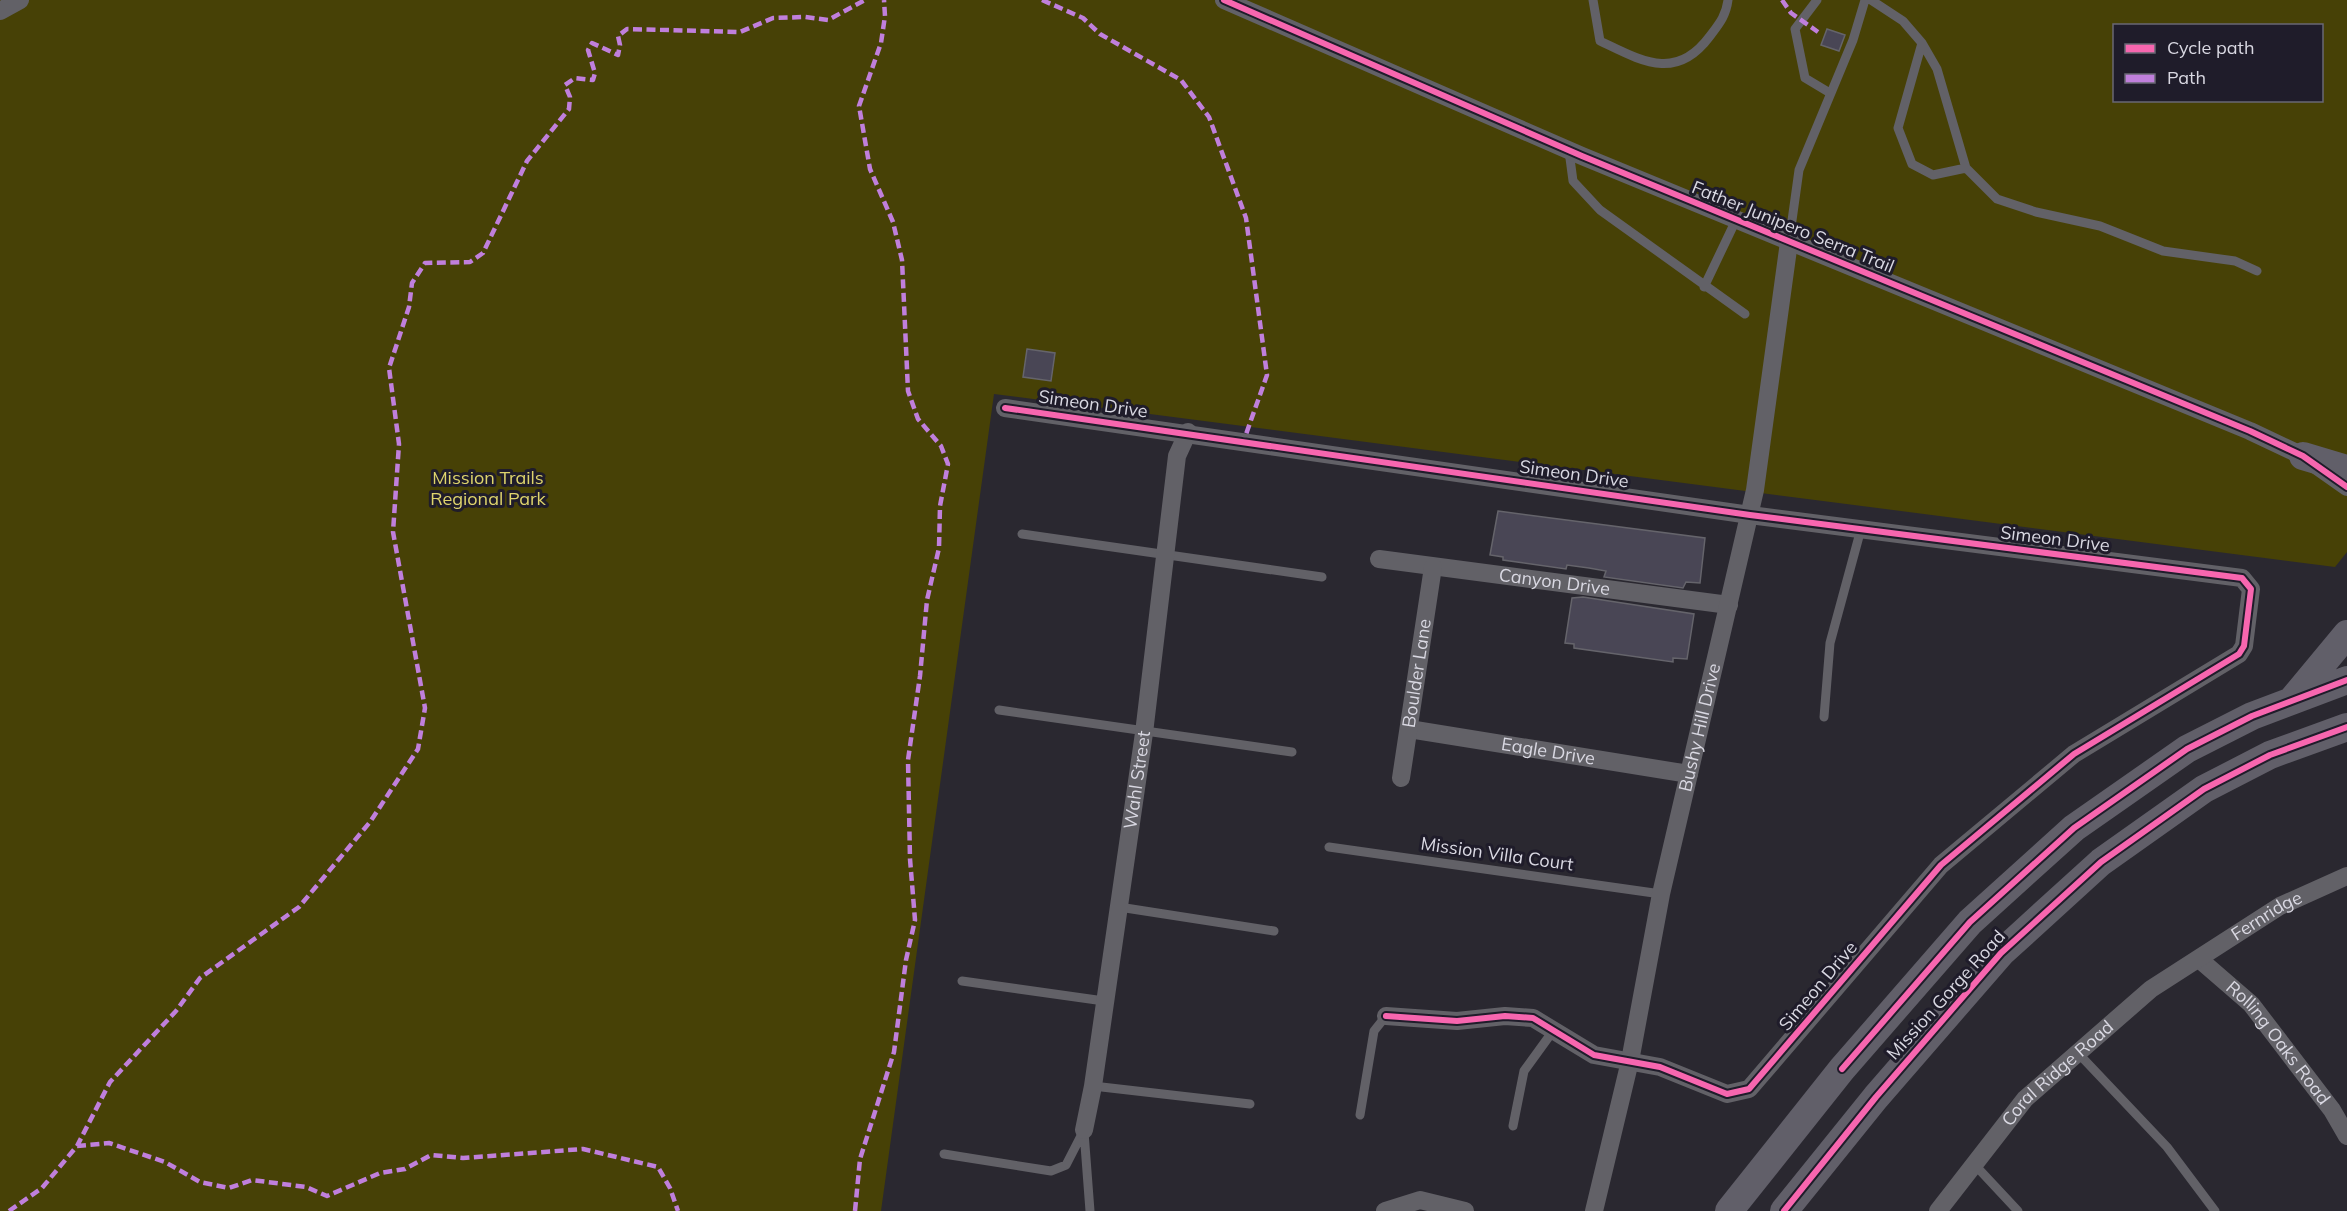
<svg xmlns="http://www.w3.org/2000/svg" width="2347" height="1211" viewBox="0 0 2347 1211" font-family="Mulish,sans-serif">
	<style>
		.green { fill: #474106; fill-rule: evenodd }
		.building { fill: #494655; stroke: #65646b; stroke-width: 1.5 }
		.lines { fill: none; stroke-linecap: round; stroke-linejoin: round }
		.lane { stroke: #626167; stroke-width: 9 }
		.street { stroke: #626167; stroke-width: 18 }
		.primary { stroke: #615f69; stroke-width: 28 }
		.quiet { stroke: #c07fdc; stroke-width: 4.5; stroke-dasharray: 9 4.5; stroke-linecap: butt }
		.cycleway-casing { stroke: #1f1c2a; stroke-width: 10 }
		.cycleway { stroke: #f766af; stroke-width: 6 }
		.labels { text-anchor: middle; stroke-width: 6; stroke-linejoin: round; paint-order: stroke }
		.street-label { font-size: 18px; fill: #d9d8e2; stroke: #1f1c2a }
		.park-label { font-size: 18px; fill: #ded46c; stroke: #1f1c2a }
	</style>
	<rect width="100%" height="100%" fill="#2a2830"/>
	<path class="green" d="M0,0H2347V552L2335,567L994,394L881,1211H0ZM2114,26H2322V100H2114Z"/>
	<path class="building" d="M1827,29L1845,35L1839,51L1821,45Z
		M1027,349L1055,353L1051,381L1023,377Z
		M1498,511L1705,538L1700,583L1686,582L1683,588L1604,577L1606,571L1589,568L1567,565L1566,569L1503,560V557L1490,555Z
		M1583,597L1694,614L1687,659L1673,658V662L1574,648V644L1565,643L1572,598Z"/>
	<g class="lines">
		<path class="lane" d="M1593,0L1600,41C1642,61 1676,82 1710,36C1719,24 1726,16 1728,0
			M1817,0L1795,29L1805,78L1830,93
			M1871,0L1903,21L1922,43L1937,69L1966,168L1997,199L2036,212L2100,226L2163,251L2235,261L2257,271
			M1922,43L1898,128L1912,164L1933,175L1966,168
			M1569,151L1573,181L1600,210L1745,314
			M1789,242L1799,170L1853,40L1865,0
			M1704,287L1736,220
			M1022,534L1322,577
			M999,710L1292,752
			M1824,717L1830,643L1861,529
			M1329,847L1661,894
			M1119,907L1274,931
			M962,981L1104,1001
			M2077,1052L2167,1147L2215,1211
			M1093,1086L1250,1104
			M1360,1115L1374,1031L1386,1016
			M1513,1126L1524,1071L1553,1031
			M1084,1132L1090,1211
			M944,1154L1051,1171L1066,1165L1084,1130
			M1975,1165L2018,1211"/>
		<g class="street">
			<path d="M1224,0L1582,156L2250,431L2303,456L2347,487"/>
			<path d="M0,11L20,0"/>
			<path d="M1005,408L1750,515L2242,578L2251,589L2244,646L2239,654L2074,754L1941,865L1749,1089L1727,1094L1660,1067L1594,1055L1533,1018L1505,1016L1457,1021L1386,1016"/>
			<path id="s1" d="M1379,559L1729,605"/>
			<path id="s2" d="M1409,729L1689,774"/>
			<path id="s3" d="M1401,778L1433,567"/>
			<path id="s4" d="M2199,959L2251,1004L2332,1110L2347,1136"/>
			<path id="s5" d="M1084,1130L1093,1086L1144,733L1177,456L1188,432"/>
			<path d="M1385,1211L1420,1200L1465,1211"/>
			<path id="s6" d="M1594,1211L1630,1061L1661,894L1755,490L1789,242"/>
			<path id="s7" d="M1938,1211L2025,1099L2151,989L2280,906L2347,876"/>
		</g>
		<path class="primary" d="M2303,456L2347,469
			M2293,699L2347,634
			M1729,1211L1842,1069L1970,922L2074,828L2187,749L2252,716L2347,680
			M1784,1211L1876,1097L2001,953L2101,862L2204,789L2270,755L2347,727"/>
		<path class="quiet" d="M1042,0L1083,18L1100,34L1181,80L1209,117L1246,218L1267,375L1244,440
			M1782,0L1791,13L1818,32
			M77,1146L109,1143L165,1162L200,1182L229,1188L252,1180L306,1187L327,1196L380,1173L405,1169L431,1155L463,1158L583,1149L658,1167L670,1188L678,1211
			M9,1211L42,1188L77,1146L110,1082L176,1011L200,978L299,907L370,822L418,749L425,708L393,532L399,444L389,368L409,307L412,283L425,263L470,262L483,253L527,161L569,109L570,97L565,85L575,78L593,80L595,73L588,50L592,43L618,55L620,45L618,36L627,29L740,32L773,18L805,17L828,20L865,0
			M855,1211L860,1159L894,1052L906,960L915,920L910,859L908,760L920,676L927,600L939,548L940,506L948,464L941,446L918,419L908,391L902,260L893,222L870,169L859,106L881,43L885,16L884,0"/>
		<defs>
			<path id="cycleway" d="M1224,0L1582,156L2250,431L2303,456L2347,487
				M1005,408L1750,515L2242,578L2251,589L2244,646L2239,654L2074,754L1941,865L1749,1089L1727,1094L1660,1067L1594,1055L1533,1018L1505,1016L1457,1021L1386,1016
				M1842,1069L1970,922L2074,828L2187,749L2252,716L2347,680
				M1784,1211L1876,1097L2001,953L2101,862L2204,789L2270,755L2347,727"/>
		</defs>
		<use href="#cycleway" class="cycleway-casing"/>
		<use href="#cycleway" class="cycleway"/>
	</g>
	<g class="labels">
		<g class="street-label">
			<text transform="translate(1793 227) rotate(22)" y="6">Father Junipero Serra Trail</text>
			<text transform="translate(1093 404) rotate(8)" y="6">Simeon Drive</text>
			<text transform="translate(1574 474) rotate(8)" y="6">Simeon Drive</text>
			<text transform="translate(2055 539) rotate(7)" y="6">Simeon Drive</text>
			<text dy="6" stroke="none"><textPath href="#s1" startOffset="177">Canyon Drive</textPath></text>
			<text dy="6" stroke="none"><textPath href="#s3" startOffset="106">Boulder Lane</textPath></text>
			<text dy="6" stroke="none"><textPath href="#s6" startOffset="495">Bushy Hill Drive</textPath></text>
			<text dy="6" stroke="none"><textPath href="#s2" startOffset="141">Eagle Drive</textPath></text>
			<text dy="6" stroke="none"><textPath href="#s5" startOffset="354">Wahl Street</textPath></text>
			<text transform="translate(1497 854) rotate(8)" y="6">Mission Villa Court</text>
			<text dy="6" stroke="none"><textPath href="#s7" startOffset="446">Fernridge</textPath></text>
			<text transform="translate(1818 986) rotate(-50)" y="6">Simeon Drive</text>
			<text transform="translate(1946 995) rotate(-48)" y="6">Mission Gorge Road</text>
			<text dy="6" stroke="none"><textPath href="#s4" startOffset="116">Rolling Oaks Road</textPath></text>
			<text dy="6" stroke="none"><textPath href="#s7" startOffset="183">Coral Ridge Road</textPath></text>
		</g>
		<g class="park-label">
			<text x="488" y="484">Mission Trails<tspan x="488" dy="21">Regional Park</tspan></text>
		</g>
	</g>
	<rect x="2113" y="24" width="210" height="78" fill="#1f1c2a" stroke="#696774" stroke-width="1.5"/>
	<rect x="2125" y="44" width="30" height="9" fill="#f766af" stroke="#696774" stroke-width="1.5"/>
	<text x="2167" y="54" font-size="18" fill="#d9d8e2">Cycle path</text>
	<rect x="2125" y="74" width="30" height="9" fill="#c07fdc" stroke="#696774" stroke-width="1.5"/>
	<text x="2167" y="84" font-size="18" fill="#d9d8e2">Path</text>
</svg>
